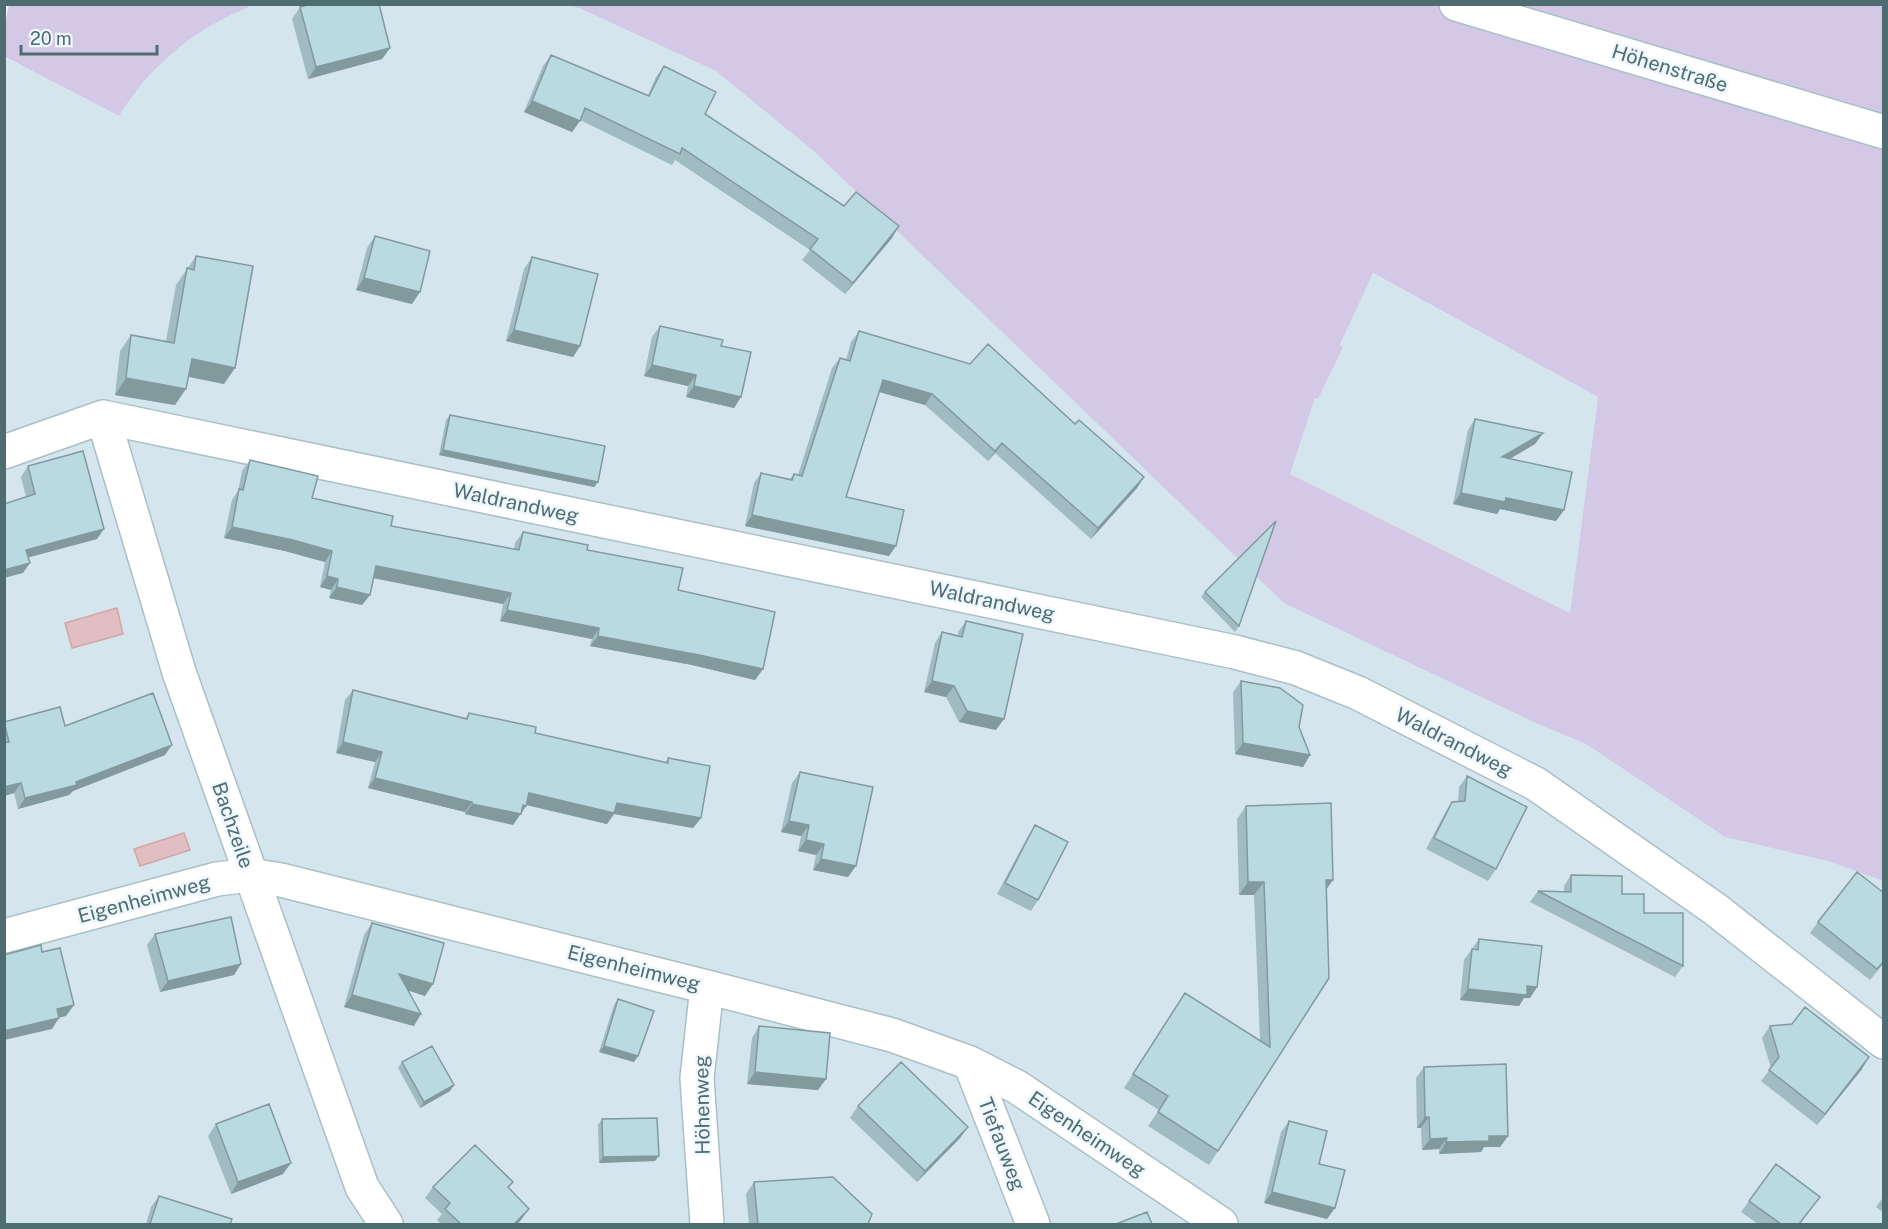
<svg xmlns="http://www.w3.org/2000/svg" width="1888" height="1229" viewBox="0 0 1888 1229" font-family="'Public Sans',sans-serif">
	<style>
		.residential { fill: #d4e5ee }
		.green { fill: #d3c8e6; fill-rule: evenodd }
		.water { fill: #e1bec1; stroke: #d2a6a8; stroke-width: 1.5 }
		.lines { fill: none; stroke-linecap: round; stroke-linejoin: round }
		.minor-casing { stroke: #aabfc6; stroke-width: 36 }
		.tertiary-casing { stroke: #aabfc6; stroke-width: 36 }
		.minor { stroke: #fff; stroke-width: 33 }
		.tertiary { stroke: #fff; stroke-width: 33 }
		.wall { fill: #a0bbc2 }
		.shaded-wall { fill: #82999e }
		.building { fill: #badae2; stroke: #82999e; stroke-width: 1.5 }
		.labels { text-anchor: middle; stroke-width: 5; stroke-linejoin: round; paint-order: stroke }
		.street-label { font-size: 20px; fill: #4f6c71; stroke: #eef7fd }
	</style>
	<rect width="100%" height="100%" fill="#e8f3fa"/>
	<path class="residential" d="M568,4L579,8L716,71L817,154L1538,724L1586,744L1725,837L1831,862L1883,881V1224H5L4,57L119,116L134,93L171,52L224,16L253,5Z
		M1372,273L1598,397L1570,613L1290,474L1315,398L1317,399L1343,347L1340,346Z"/>
	<path class="green" d="M9,4H253V5C196,28 152,63 119,116L5,57V25Z
		M568,5H1883V881L1831,862L1725,837L1586,744L1538,724L1284,603L817,154L716,71L579,8ZM1373,273L1598,397L1570,613L1290,474L1315,398L1318,399L1343,347L1340,345Z"/>
	<path class="water" d="M117,608L123,634L72,648L65,623Z
		M184,833L190,850L140,866L134,849Z"/>
	<g class="lines">
		<defs>
			<path id="minor" d="M103,417L179,672L362,1187L386,1224
				M4,452L103,417L1235,652L1296,668L1358,693L1536,784L1715,909L1884,1042
				M4,936L217,879L250,875L281,880L707,987L892,1035L970,1063L1017,1087L1221,1224
				M970,1063L1033,1224
				M707,1224L697,1078L707,987"/>
			<path id="tertiary" d="M1456,4L1884,132"/>
		</defs>
		<use href="#minor" class="minor-casing"/>
		<use href="#tertiary" class="tertiary-casing"/>
		<use href="#minor" class="minor"/>
		<use href="#tertiary" class="tertiary"/>
	</g>
	<path class="wall" d="M300,7L390,48L382,59L308,79L292,19Z
		M551,55L648,95L656,77L664,66L705,114L892,238L845,294L802,260L810,250L675,160L672,165L580,120L572,132L524,112L543,66Z
		M375,236L412,304L356,290L367,248Z
		M196,256L224,384L189,377L175,405L115,395L120,351L131,335L166,341L176,285Z
		M532,257L580,346L573,357L506,341L524,269Z
		M660,326L721,346L741,397L734,408L686,397L688,386L644,376L652,337Z
		M859,331L1075,424L1144,477L1137,488L1091,539L995,453L988,461L925,405L879,392L846,497L889,556L745,526L754,483L761,473L790,479L794,474L798,475L832,368L840,358L846,360L851,342Z
		M450,415L598,482L594,487L439,455L446,420Z
		M1475,419L1543,433L1535,444L1510,459L1564,510L1556,521L1500,509L1497,514L1453,504L1468,430Z
		M250,460L312,498L391,526L514,549L515,543L523,532L587,550L678,590L763,669L755,680L692,665L590,646L592,639L500,621L503,604L373,578L370,595L362,605L329,598L331,590L320,587L325,562L285,551L224,538L232,500L238,491L242,471Z
		M28,466L97,539L28,557L23,573L26,497L21,477Z
		M1205,592L1239,626L1235,632L1201,597Z
		M966,621L996,730L959,722L946,697L924,692L935,643L942,632L958,635V632Z
		M1241,681L1299,727L1310,755L1303,767L1235,754L1233,692Z
		M353,690L465,719L469,713L535,733L665,763L668,758L701,818L693,828L614,814L607,824L527,805L513,825L465,814V812L368,788L375,762L336,753L345,700Z
		M4,722L65,726L165,755L73,791L69,795L18,809L14,793L4,796Z
		M800,772L848,877L813,870L816,855L798,851L801,836L781,832L792,783Z
		M1467,776L1496,869L1488,881L1426,849L1445,813L1452,802H1458L1459,787Z
		M1246,806L1333,880L1326,889L1329,978L1209,1165L1148,1126L1159,1110L1124,1088L1185,993L1260,1040L1254,895H1239L1237,819Z
		M1035,825L1038,900L1031,911L997,894L1028,836Z
		M1571,875L1622,894L1644,913L1683,966L1675,977L1530,902L1538,891L1564,892V886Z
		M1884,893V963L1870,980L1810,933L1818,922Z
		M372,923L425,996L408,990L414,1026L344,1007L364,935Z
		M155,934L234,975L160,992L147,945Z
		M1479,939L1537,987L1530,998H1524L1519,1006L1460,1000L1464,960Z
		M618,999L634,1062L599,1052L614,1005Z
		M759,1026L826,1079L818,1090L747,1084L752,1038Z
		M1770,1026L1862,1069L1817,1125L1761,1081L1771,1068L1762,1038Z
		M402,1062L450,1091L420,1108L398,1068Z
		M1424,1067L1508,1136L1500,1147H1484L1481,1152L1439,1154V1149L1422,1150L1421,1128H1417L1416,1078Z
		M858,1106L968,1127L960,1138L917,1182L850,1118Z
		M602,1119L655,1161L599,1163L598,1125Z
		M1289,1121L1319,1164L1327,1219L1264,1203L1281,1132Z
		M216,1124L283,1174L231,1194L208,1136Z
		M754,1182L868,1224H749L746,1194Z
		M433,1187L509,1188L521,1220L517,1224H441L437,1220L442,1214L425,1198Z
		M159,1196L230,1224H146L151,1207Z
		M1884,1196V1213L1876,1207Z
		M1820,1197L1800,1224H1758L1741,1212L1749,1201Z"/>
	<path class="shaded-wall" d="M390,48L382,59L308,79L316,67Z
		M532,101L580,121L572,132L524,112Z
		M899,226L892,238L845,294L853,283Z
		M364,278L420,292L412,304L356,290Z
		M514,330L580,346L573,357L506,341Z
		M192,359L235,368L224,384L180,375Z
		M652,365L696,375L688,386L644,376Z
		M126,378L186,389L175,405L115,395Z
		M883,380L932,394L925,405L876,391Z
		M694,386L741,397L734,408L686,397Z
		M1543,433L1535,444L1494,468L1502,457Z
		M1002,443L995,453L988,461L995,451Z
		M443,450L598,482L594,487L439,455Z
		M1144,477L1137,488L1091,539L1098,528Z
		M1461,493L1506,498L1564,510L1556,521L1500,509L1497,514L1453,504Z
		M752,515L896,546L889,556L745,526Z
		M232,527L293,540L332,551L325,562L285,551L224,538Z
		M104,529L97,539L19,560L26,550Z
		M30,563L23,573L4,578V570Z
		M376,566L511,593L503,604L368,577Z
		M327,576L338,579L331,590L320,587Z
		M337,587L370,595L362,605L329,598Z
		M507,610L599,628L592,639L500,621Z
		M598,636L699,655L763,669L755,680L692,665L590,646Z
		M932,681L954,686L946,697L924,692Z
		M967,711L1004,719L996,730L959,722Z
		M343,742L382,752L375,762L336,753Z
		M1243,743L1310,755L1303,767L1235,754Z
		M172,745L165,755L73,791L69,795L18,809L25,798L76,782Z
		M375,778L472,802L465,812L368,788Z
		M21,783L14,793L4,796V787Z
		M529,793L617,803L701,818L693,828L614,814L607,824L522,804Z
		M472,804L523,805L526,806L513,825L465,814Z
		M789,821L809,825L801,836L781,832Z
		M806,840L824,844L816,855L798,851Z
		M821,859L856,866L848,877L813,870Z
		M1326,880H1333L1323,894Z
		M1248,882H1264L1254,895H1239Z
		M241,964L234,975L160,992L168,981Z
		M399,974L433,984L425,996L391,985Z
		M1527,986L1537,987L1530,998H1524L1519,1006L1460,1000L1468,989Z
		M352,995L421,1014L414,1026L344,1007Z
		M74,1005L66,1016L49,1020L57,1009Z
		M59,1018L52,1029L4,1040V1031Z
		M604,1046L638,1056L634,1062L599,1052Z
		M1869,1057L1862,1069L1817,1125L1825,1114Z
		M755,1072L826,1079L818,1090L747,1084Z
		M454,1085L450,1091L420,1108L424,1102Z
		M1425,1117H1429L1421,1128H1417Z
		M968,1127L960,1138L917,1182L925,1171Z
		M1489,1136H1508L1500,1147H1484L1481,1152L1439,1154L1446,1142Z
		M1447,1138L1439,1149L1422,1150L1430,1139Z
		M659,1156L655,1161L599,1163L603,1157Z
		M291,1163L283,1174L231,1194L238,1182Z
		M1272,1192L1335,1208L1327,1219L1264,1203Z
		M529,1209L521,1220L517,1224H514Z"/>
	<path class="building" d="M311,4H379L390,48L316,67L300,7Z
		M551,55L649,96L664,66L716,92L705,114L844,206L856,192L899,226L853,283L810,249L818,239L682,148L680,154L585,108L580,121L532,101Z
		M375,236L430,251L420,292L364,278Z
		M196,256L253,266L235,368L192,359L186,389L126,378L131,335L174,343L187,268L194,270Z
		M532,257L598,274L580,346L514,330Z
		M660,326L723,340L721,346L751,352L741,397L694,386L696,375L652,365Z
		M859,331L970,364L988,344L1075,424L1079,420L1144,477L1098,528L1002,443L995,451L932,394L883,380L846,497L904,510L896,546L752,515L761,473L792,480L794,474L802,476L840,358L850,361Z
		M450,415L605,446L598,482L443,450Z
		M1475,419L1543,433L1502,457L1572,472L1564,510L1506,498L1505,502L1461,493Z
		M83,451L104,529L26,550L30,563L4,570V504L35,494L28,466Z
		M250,460L318,476L312,498L393,516L391,526L519,550L523,532L588,545L587,550L683,568L678,590L775,612L763,669L699,655L598,636L599,628L507,610L511,593L376,566L370,595L337,587L338,579L327,576L332,551L293,540L232,527L239,489L243,490Z
		M1276,521L1239,626L1205,592Z
		M966,621L1023,634L1004,719L967,711L954,686L932,681L942,632L962,637Z
		M1241,681L1280,688L1303,705L1299,727L1310,755L1243,743Z
		M353,690L467,719L469,713L536,727L535,733L668,763V758L710,766L701,818L617,803L614,813L529,793L526,806L523,805L521,814L472,804V802L375,778L382,752L343,742Z
		M153,693L172,745L76,782L77,785L25,798L21,783L4,787V743L9,742L4,722L60,707L65,726Z
		M800,772L873,787L856,866L821,859L824,844L806,840L809,825L789,821Z
		M1467,776L1527,807L1496,869L1434,838L1452,802L1465,801Z
		M1331,803L1333,880H1326L1329,978L1218,1151L1158,1112L1168,1096L1133,1074L1185,993L1270,1047L1264,882H1248L1246,806Z
		M1035,825L1068,842L1038,900L1005,883Z
		M1857,872L1884,893V961L1877,969L1818,922Z
		M1571,875L1622,876V894H1644V913H1683V966L1538,891L1571,892Z
		M231,917L241,964L168,981L155,934Z
		M372,923L444,943L433,984L399,974L421,1014L352,995Z
		M1479,939L1542,946L1537,987L1527,986V995L1468,989L1472,949L1478,950Z
		M41,945L42,952L60,948L74,1005L57,1009L59,1018L4,1031V955Z
		M618,999L654,1011L638,1056L604,1046Z
		M1805,1007L1869,1057L1825,1114L1769,1070L1779,1057L1770,1026L1792,1024Z
		M759,1026L830,1033L826,1079L755,1072Z
		M432,1046L454,1085L424,1102L402,1062Z
		M901,1062L968,1127L925,1171L858,1106Z
		M1506,1064L1508,1136H1489V1141L1446,1142L1447,1138L1430,1139L1429,1117H1425L1424,1067Z
		M269,1104L291,1163L238,1182L216,1124Z
		M657,1118L659,1156L603,1157L602,1119Z
		M1289,1121L1327,1131L1319,1164L1345,1170L1335,1208L1272,1192Z
		M475,1145L513,1182L508,1187L529,1209L514,1224H461L445,1209L450,1203L433,1187Z
		M1776,1164L1820,1197L1799,1224H1781L1749,1201Z
		M833,1177L872,1214L868,1224H758L754,1182Z
		M159,1196L232,1219L230,1224H150Z
		M1147,1212L1152,1224H1116Z"/>
	<g class="labels">
		<g class="street-label">
			<text transform="translate(1670 68) rotate(17)" y="7">Höhenstraße</text>
			<text transform="translate(516 503) rotate(12)" y="7">Waldrandweg</text>
			<text transform="translate(992 601) rotate(12)" y="7">Waldrandweg</text>
			<text transform="translate(1454 742) rotate(27)" y="7">Waldrandweg</text>
			<text transform="translate(233 825) rotate(71)" y="7">Bachzeile</text>
			<text transform="translate(144 899) rotate(-15)" y="7">Eigenheimweg</text>
			<text transform="translate(634 968) rotate(14)" y="7">Eigenheimweg</text>
			<text transform="translate(702 1105) rotate(-91)" y="7">Höhenweg</text>
			<text transform="translate(1087 1134) rotate(34)" y="7">Eigenheimweg</text>
			<text transform="translate(1002 1144) rotate(69)" y="7">Tiefauweg</text>
		</g>
	</g>
	<rect width="1888" height="1229" fill="none" stroke="#4f6c71" stroke-width="12"/>
	<path d="M21 45v9h136v-9" fill="none" stroke="#4f6c71" stroke-width="3"/>
	<text x="30" y="45" font-size="18" fill="#4f6c71" stroke="#eef7fd" stroke-width="4.5" paint-order="stroke">20 m</text>
</svg>
